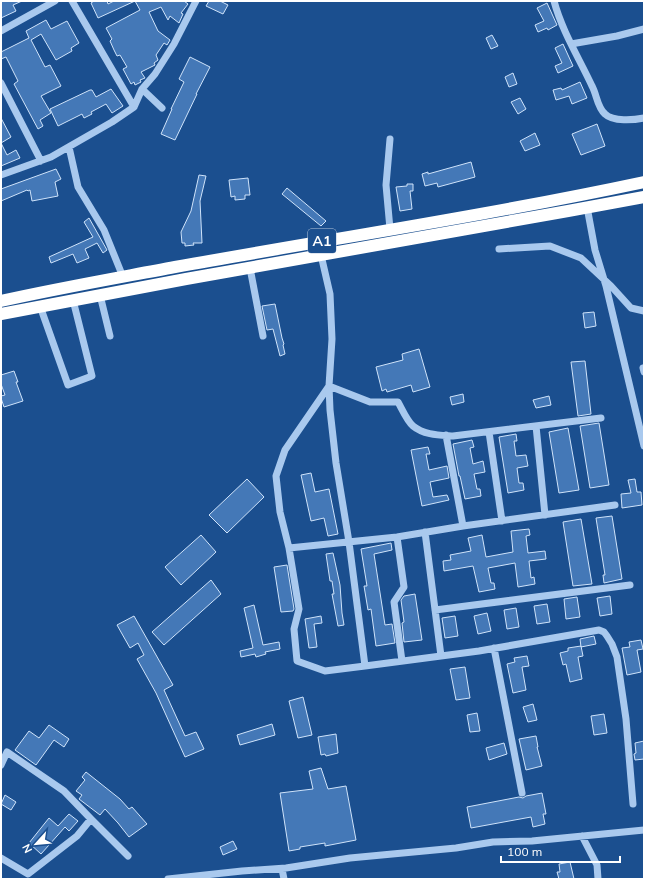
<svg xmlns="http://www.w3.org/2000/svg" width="645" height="880" viewBox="0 0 645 880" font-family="Mulish,sans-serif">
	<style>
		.building { fill: #4478b7; stroke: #cfe3fa }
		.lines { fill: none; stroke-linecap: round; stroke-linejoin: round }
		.minor { stroke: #a9c9ee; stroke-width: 7 }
		.highway { stroke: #fff; stroke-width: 12 }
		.labels { text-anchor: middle; stroke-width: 3; stroke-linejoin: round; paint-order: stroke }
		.shield { fill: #1b4f8f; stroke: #bbcadd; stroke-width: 1 }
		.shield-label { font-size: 14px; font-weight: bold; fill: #fff }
	</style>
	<rect width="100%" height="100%" fill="#1b4f8f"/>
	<path class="building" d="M1,1H22L13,5L16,11L1,18Z
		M94,1H107L108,4L114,1H135L98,18L91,3Z
		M135,1H184L188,4L181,13L183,14L179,23L170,16L168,20L161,7L149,12L158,31L170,40L167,45L164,43L156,55L158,60L154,63L155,65L141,72L145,78L140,80L141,82L135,85L134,82L131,84L123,69L127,67L120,55L117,56L114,50L110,41L112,39L106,28L140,10Z
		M209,1H220L228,5L223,14L206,6Z
		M547,3L557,25L548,30L547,28L538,32L535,25L544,21L537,8Z
		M46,20L51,29L67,21L79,43L71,48L72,51L56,60L41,34L31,40L45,67L50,65L61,86L41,96L51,113L40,120L43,126L38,129L14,84L18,81L6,57L1,59V52L29,38L26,31Z
		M492,35L498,46L491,49L486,38Z
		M563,44L573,66L558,73L555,66L562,63L555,48Z
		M190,57L210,67L196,94H197L175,140L161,134L172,109H171L184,82L179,79Z
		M513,73L517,84L509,87L505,77Z
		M580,82L587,98L572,104L569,96L556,100L553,90L561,88L562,90Z
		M111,89L123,106L112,113L106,104L91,112L92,114L84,118L82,114L58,126L50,109L90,90H92L96,97Z
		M520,98L526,109L518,114L511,102Z
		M1,118L11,137L1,143Z
		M597,124L605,146L581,155L572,134Z
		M535,133L540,145L525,151L520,141Z
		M1,143L7,155L16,150L20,158L1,166Z
		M471,162L475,177L438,187L437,183L425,186L422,174L428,172V174Z
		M56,169L61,179L55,182L58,196L32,201L30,190L28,191L27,190L1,201V189Z
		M199,175L206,176L200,201L202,243H193L194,245L185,246V243H182L181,232L191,211Z
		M248,178L250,195H245V199L235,200V196L231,197L229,180Z
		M407,184H413V191H410L412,209L400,211L396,187L407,186Z
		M287,188L326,221L321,226L282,194Z
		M89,218L107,250L103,253L97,243L85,249L89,258L77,263L73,254L51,263L49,257L93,237L84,222Z
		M275,304L282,338L284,344L283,345L285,354L280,356L273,329L267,330L262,306Z
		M594,312L596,326L585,328L583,313Z
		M419,349L430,387L413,392L411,385L387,392L386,389L382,391L376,367L403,360L402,354Z
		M585,361L591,414L578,416L571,362Z
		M14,371L18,382H16L23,401L4,407L1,398V396L5,395L1,384V375Z
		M463,394L464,402L452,405L450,397Z
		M549,396L551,405L536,408L533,400Z
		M599,423L609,485L590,488L580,426Z
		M568,428L579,490L559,493L549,432Z
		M516,434L517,441H514L516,456L526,455L528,466L517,468L519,483H523L524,490L508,493L499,437Z
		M472,440L474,447L470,448L473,464L483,461L485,472L474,474L477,489H480L481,496L465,499L460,476H459L453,444Z
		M428,447L430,454H426L429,470L447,466L449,478L430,482L433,497L447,495L449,500L422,506L411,450Z
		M311,473L315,492L329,489L338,534L328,536L324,518L311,521L301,475Z
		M247,479L264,497L227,533L209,515Z
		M635,479L637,492H641L642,505L622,508L621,494L631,493L628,480Z
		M612,516L622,579L604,583L603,575H605L596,518Z
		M581,519L592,584L573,586L563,522Z
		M529,529L530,535L526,536L528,553L545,551L546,559L529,561L531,578L534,577L535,584L518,587L515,563L488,568L491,583H494L495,589L479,592L473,566L444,571L443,561L451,560L450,555L471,551L468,538L482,535L486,557L513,552L511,531Z
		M201,535L216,552L181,585L165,567Z
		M391,543L392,550L374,554L385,625L392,624L395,643L376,646L371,609L368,610L364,586H367L361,549Z
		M333,553L340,585L342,613L344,625L338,626L332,594H334L332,581H330L326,554Z
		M287,565L294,609L293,611L281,612L274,567Z
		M211,580L221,594L164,645L152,632Z
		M415,594L422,640L404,642L402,623L404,622L401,600L404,596Z
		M610,596L612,614L600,616L597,598Z
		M577,597L580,617L566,619L564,599Z
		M547,604L550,622L537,624L534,606Z
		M254,605L263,645L279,642L280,649L265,652L266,654L256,657L255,654L241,657L240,651L253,648L244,608Z
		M516,608L519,627L507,629L504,610Z
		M487,613L491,631L478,634L474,616Z
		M134,616L173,685L164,690L185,736L196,732L204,749L185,757L156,693L137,659L144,655L138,643L130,648L117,625Z
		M321,616L322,623L314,624L317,647L309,648L305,619Z
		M455,616L458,636L445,638L442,618Z
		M594,636L596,644L581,647L580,639Z
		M641,640L643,649L637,650L641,672L627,675L622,648L630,647L629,642Z
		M581,646L583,656L578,657L582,679L570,682L566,664L563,665L560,653L568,651V648Z
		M527,656L529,666L522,667L526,690L513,693L507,664L515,662L514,658Z
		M465,667L470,698L456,700L450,669Z
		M303,697L312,735L298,738L289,701Z
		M533,704L537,720L528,722L523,707Z
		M477,713L480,731L470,732L467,715Z
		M604,714L607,733L594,735L591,716Z
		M272,724L275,735L240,745L237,735Z
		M49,725L69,739L64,747L54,740L36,765L15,750L29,731L39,738Z
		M336,734L338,753L326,756L325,754L321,755L318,737Z
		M536,736L538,747H537L542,766L526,770L519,739Z
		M644,741V759L635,760L634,754L636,753L635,743Z
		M504,743L507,754L489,760L486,748Z
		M321,768L328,789L346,786L356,840L325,846V843L300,847V849L289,851L280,793L313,789L309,771Z
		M86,772L120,799L129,809L132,807L147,824L129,837L118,823L105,809L100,815L79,799L82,795L76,791L85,780L82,777Z
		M542,793L546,814H543L545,824L533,827L531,817L471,828L467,807L519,797L523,798L526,796Z
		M5,795L16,802L11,810L1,804Z
		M69,814L78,821L69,831L65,827L41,854L29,843L49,818L58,826Z
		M233,841L237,849L223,855L220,847Z
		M570,862L574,879H559L557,872H560L559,864Z"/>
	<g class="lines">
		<path class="minor" d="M72,1L134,107
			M554,1C562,31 579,58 592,86C597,95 597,107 605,114C613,122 634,120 644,118
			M1,31L55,1
			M571,44L617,36L644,29
			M1,83L41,161
			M142,89L162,108
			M390,139L386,185L390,229
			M69,147L78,187L104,230L123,277
			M1,175L51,157L112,122L134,107L142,89L155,74L174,44L196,1
			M587,207L595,250L606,286L644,446
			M499,249L550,246L581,258L611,286L631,308L644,311
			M321,255L330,294L332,339L329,386L330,410L336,463L349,542L365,666L479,651L599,630L604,632L607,636L612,644L617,657L626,719L633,804
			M250,268L263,336
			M100,295L110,336
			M40,306L68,385L92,376L73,300
			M643,368L644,372
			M601,418L453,436C439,435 424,435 413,426C407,421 402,409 398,402H370L329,386L285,450L276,476L280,512L289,548L397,537L463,526L615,505
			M536,426L545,515
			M489,432L502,521
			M446,435L463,526
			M425,532L441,656
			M397,537L404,587L394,602L402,661
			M289,548L299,609L294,629L297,661L325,671L365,666
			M435,610L630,585
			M494,648L522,793
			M1,765L7,752L64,791L91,819
			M582,836L597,865L598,879
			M1,858L28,874L77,836L91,819L128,856
			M282,869L284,879
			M168,879L242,871L286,868L350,858L456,848L493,842L532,841L644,830"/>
		<path class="highway" d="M1,301C59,288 117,278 175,267C331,239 489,215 644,182
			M1,314L186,279L568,211L644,197"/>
	</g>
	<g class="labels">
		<rect class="shield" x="308" y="229" width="28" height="24" rx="3"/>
		<g class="shield-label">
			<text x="322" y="246">A1</text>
		</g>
	</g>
	<rect width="645" height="880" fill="none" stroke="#ffffff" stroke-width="4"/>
	<g transform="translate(36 844) rotate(243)" stroke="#1b4f8f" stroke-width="3" paint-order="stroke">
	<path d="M0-3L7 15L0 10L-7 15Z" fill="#ffffff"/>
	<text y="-6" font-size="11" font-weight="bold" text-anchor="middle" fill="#ffffff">N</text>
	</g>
	<path d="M501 856v6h119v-6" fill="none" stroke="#ffffff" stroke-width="2"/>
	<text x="507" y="856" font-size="12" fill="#ffffff" stroke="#1b4f8f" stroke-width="3" paint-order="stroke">100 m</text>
</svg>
